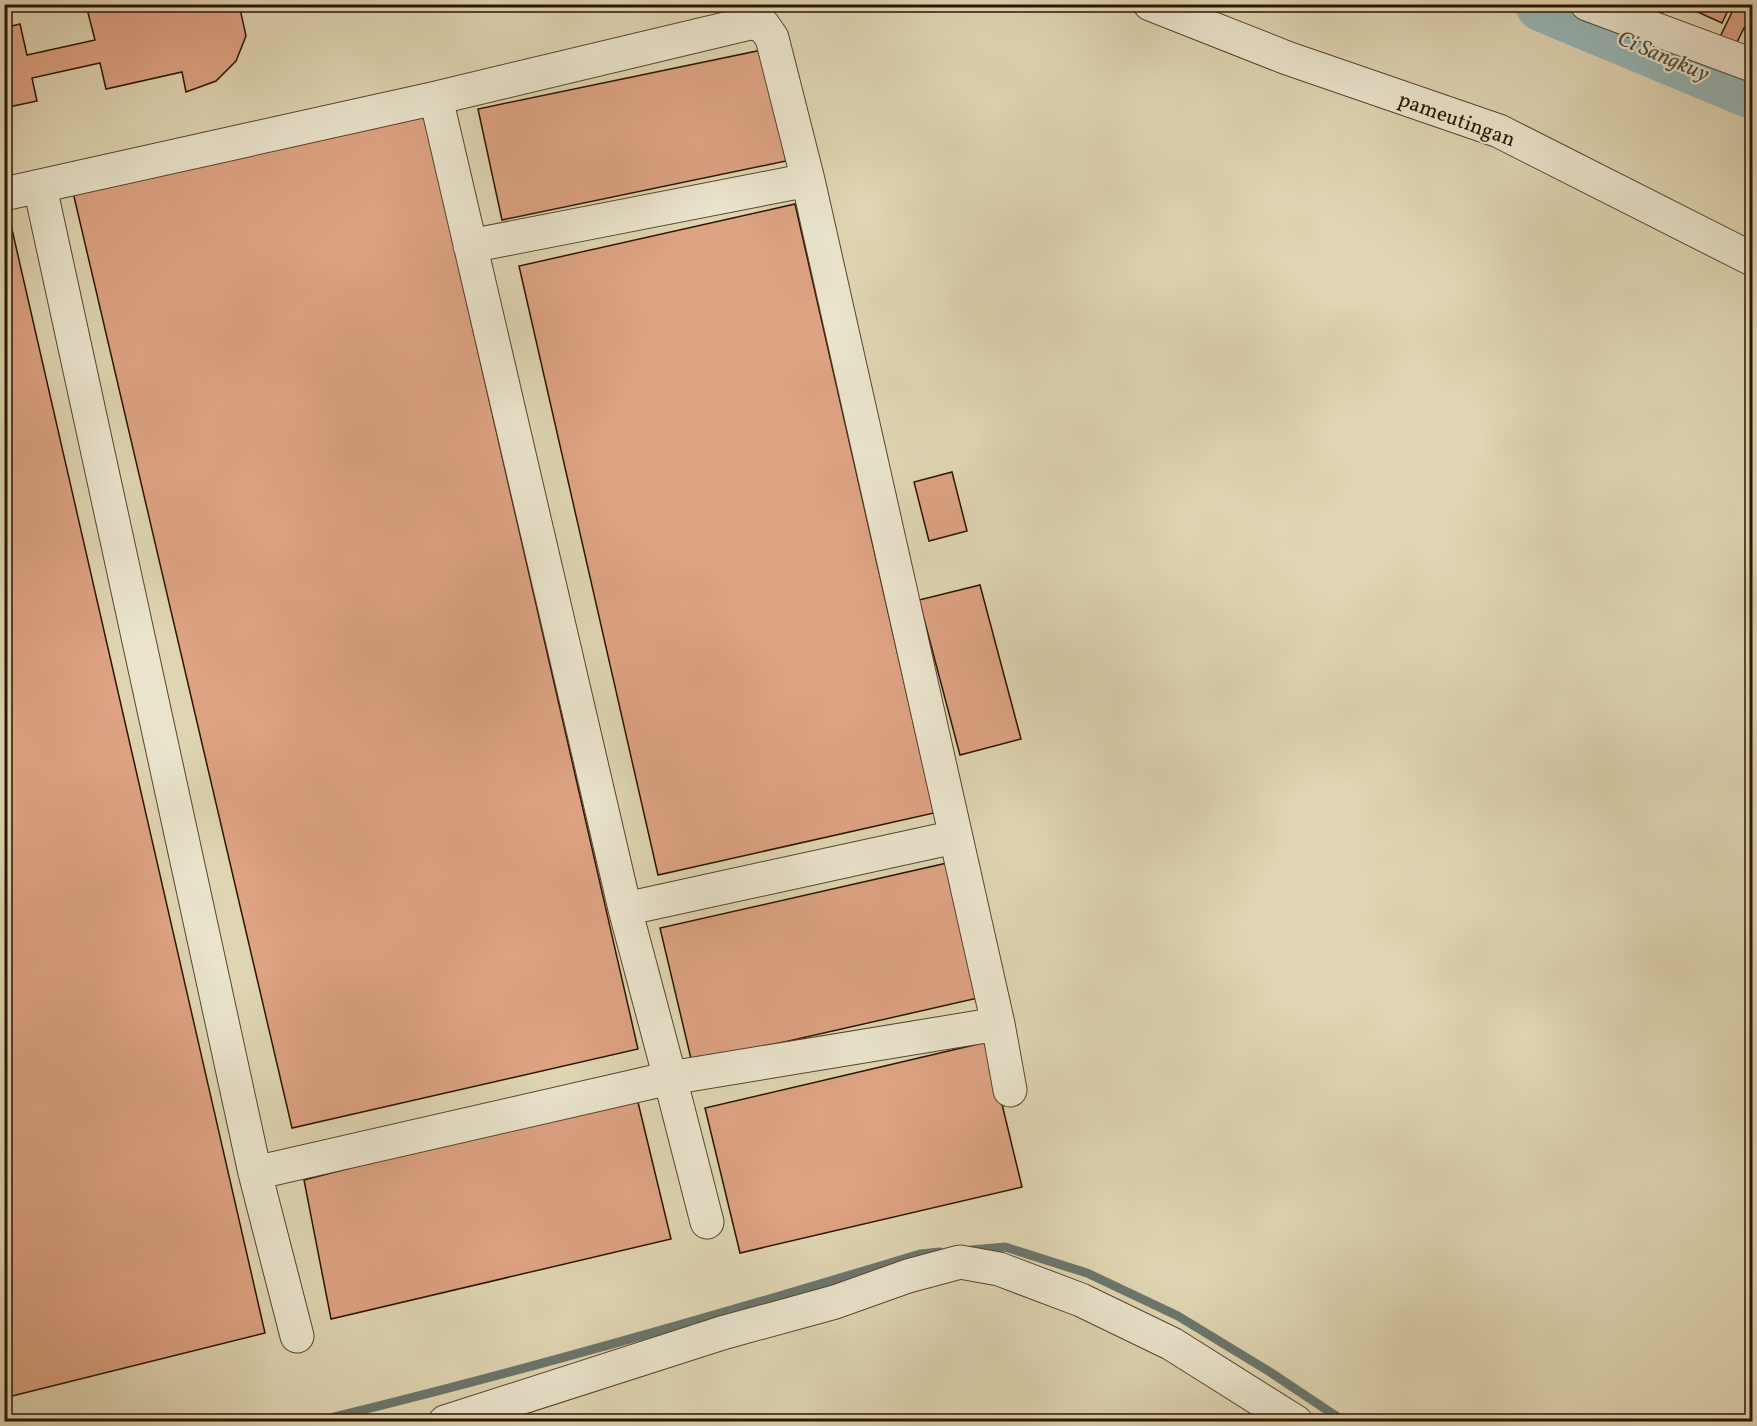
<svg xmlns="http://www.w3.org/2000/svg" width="1757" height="1426" viewBox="0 0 1757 1426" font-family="Vollkorn,serif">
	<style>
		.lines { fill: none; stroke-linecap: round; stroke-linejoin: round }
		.stream { stroke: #6c766d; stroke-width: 9 }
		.river { stroke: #97b6b6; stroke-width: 56 }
		.building { fill: #dda383; stroke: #2b1500; stroke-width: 1.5 }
		.minor-casing { stroke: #58452c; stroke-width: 35 }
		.minor { stroke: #eae4cd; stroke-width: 33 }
		.labels { text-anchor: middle; stroke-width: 4.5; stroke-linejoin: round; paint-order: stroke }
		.street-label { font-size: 21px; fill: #2b1500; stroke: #eae4cd }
		.water-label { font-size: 22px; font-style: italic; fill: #514d40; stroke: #eae4cd }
	</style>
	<rect width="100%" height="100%" fill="#dfd5b2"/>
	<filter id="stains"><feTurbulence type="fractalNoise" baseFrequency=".00333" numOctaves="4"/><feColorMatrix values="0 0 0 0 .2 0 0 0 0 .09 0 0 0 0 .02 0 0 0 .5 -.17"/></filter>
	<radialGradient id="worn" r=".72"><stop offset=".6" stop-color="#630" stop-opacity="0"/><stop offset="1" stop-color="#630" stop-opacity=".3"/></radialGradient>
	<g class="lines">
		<path class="stream" d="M971,1250L1005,1247L1087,1273L1178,1316L1270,1372L1345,1422
			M313,1422C518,1373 719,1315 920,1254L940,1252"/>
		<path class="river" d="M1543,4L1752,91"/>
	</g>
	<path class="building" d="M108,4H239L246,36L236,61L216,81L186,92L182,72L106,89L100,63L32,78L37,101L4,108V28L20,24L27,55L95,40L87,9Z
		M1630,4H1667L1658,21Z
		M1680,4H1726L1730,6L1722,23Z
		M1735,6L1752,15V32L1744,28L1735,46L1719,39Z
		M762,50L786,161L502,220L478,109Z
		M422,107L638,1049L292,1128L72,188Z
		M795,204L934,813L658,875L519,266Z
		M8,212L265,1333L4,1398V213Z
		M952,472L967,531L929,541L914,482Z
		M980,585L1021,739L960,755L919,600Z
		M947,863L978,998L692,1063L660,928Z
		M987,1042L1022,1187L740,1253L705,1108Z
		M636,1094L671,1239L331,1319L304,1180Z"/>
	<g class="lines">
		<defs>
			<path id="minor" d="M1150,4L1287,58L1499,131L1752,259
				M1587,4L1752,65
				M436,98L750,23L763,25L772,38L808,180L998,1024L1010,1090
				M40,187L255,1173
				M4,194L436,98L625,909L670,1078L255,1173L297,1336
				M470,246L808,180
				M625,909L955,837
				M707,1222L670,1078L998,1024
				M445,1422L722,1333L835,1302L908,1276L960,1262L999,1269L1081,1300L1172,1344L1296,1422"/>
		</defs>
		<use href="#minor" class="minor-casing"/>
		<use href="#minor" class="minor"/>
	</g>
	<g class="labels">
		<g class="street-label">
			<text transform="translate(1457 119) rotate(20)" y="7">pameutingan</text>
		</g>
		<g class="water-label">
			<text transform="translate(1664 55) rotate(23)" y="8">Ci Sangkuy</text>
		</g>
	</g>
	<rect width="1757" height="1426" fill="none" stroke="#dfd5b2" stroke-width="24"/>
	<rect x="6" y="6" width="1745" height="1414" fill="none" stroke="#2b1500" stroke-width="3"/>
	<rect x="12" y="12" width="1733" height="1402" fill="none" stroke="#2b1500" stroke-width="1.5"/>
	<rect width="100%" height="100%" filter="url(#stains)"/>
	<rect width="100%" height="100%" fill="url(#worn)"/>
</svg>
